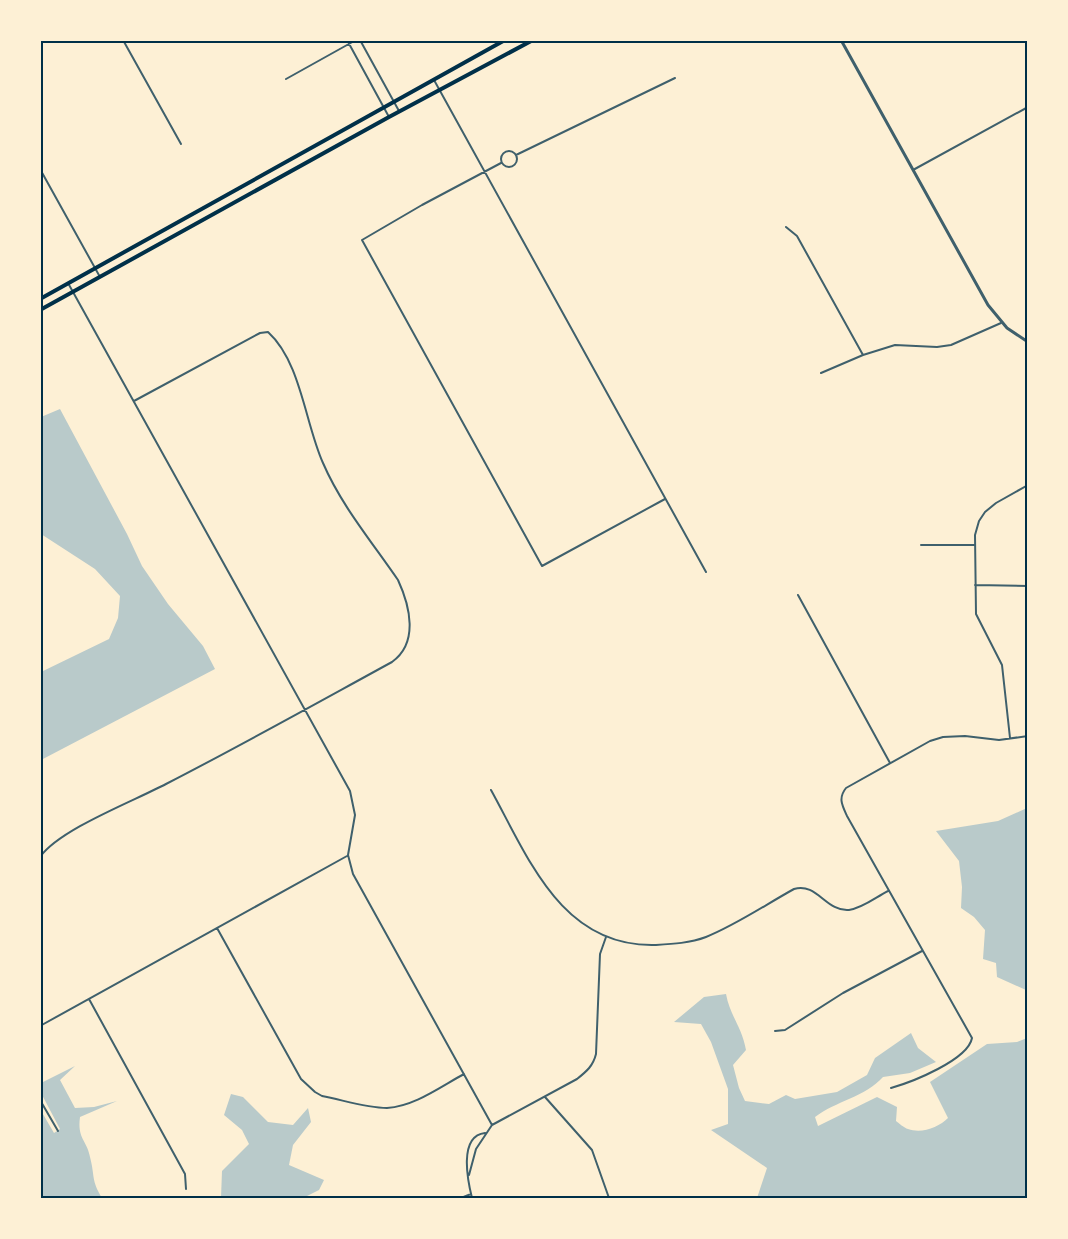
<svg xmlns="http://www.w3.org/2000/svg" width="1068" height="1239" viewBox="0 0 1068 1239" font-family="Georgia,serif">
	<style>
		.green { fill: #b9caca }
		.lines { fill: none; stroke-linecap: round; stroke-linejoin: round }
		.minor { stroke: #3f606c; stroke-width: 2 }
		.tertiary { stroke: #3f606c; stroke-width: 3 }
		.primary { stroke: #003049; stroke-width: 4 }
		.neatline { fill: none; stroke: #003049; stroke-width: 2 }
	</style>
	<rect width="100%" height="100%" fill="#fdf0d5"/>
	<path class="green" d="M60,409L127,534L142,566L168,604L203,646L215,669L41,760V672L109,639L118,618L120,596L95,569L41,534V417Z
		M1027,808V1002L1026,990L997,977L996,963L983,959L985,930L974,917L961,908L962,887L959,861L936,831L998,821Z
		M726,994C730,1016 742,1027 746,1050L733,1065L739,1088L745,1101L769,1104L786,1095L795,1099L837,1092L867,1075L875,1058L911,1033L918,1048L936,1062L910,1073L883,1077C865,1097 836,1101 815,1117L818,1126L877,1097L897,1107L896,1121C899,1123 904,1128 908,1129C922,1134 939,1127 948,1118L930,1082L987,1044L1017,1042L1027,1038V1198H757L767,1168L711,1130L728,1124V1089L711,1042L701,1024L674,1022L704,997Z
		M75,1066L60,1080L75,1108L94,1107L117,1101L80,1117C77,1139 87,1140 90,1157C95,1176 91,1180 102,1198H41L40,1109L54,1133L60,1129L41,1093V1080L43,1082Z
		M231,1094L243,1097L268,1122L293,1125L308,1108L311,1122L293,1145L289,1165L324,1180L319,1190L303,1198H221L222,1171L249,1144L242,1130L224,1115Z"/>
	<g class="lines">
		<path class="minor" d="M123,40L181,144
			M347,40L389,117
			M360,40L399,111
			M286,79L356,40
			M434,80L706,572
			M501 159a8 8 0 1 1 16 0a8 8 0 1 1-16 0Z
			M516,155L675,78
			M501,163L422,205L362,240L542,566L665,499
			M40,169L100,277
			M913,170L1028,107
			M786,227L797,236L863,355
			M68,283L350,791L355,815L348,855L353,874L492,1125
			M821,373L863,355L895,345L937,347L951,345L1001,323
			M921,545H975
			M975,585L1028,586
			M798,595L890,763
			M1010,738L1002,665L976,614L975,535L979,521L985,512L996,503L1028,485
			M491,790C529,859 562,948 656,945C673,944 690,943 706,937C736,925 765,905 794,889C817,882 826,912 849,910C863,908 876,897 888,891
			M40,857C60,829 134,801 166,784C242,745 317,703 392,662C419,643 410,606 398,580C372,542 341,505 323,463C305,423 301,362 268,332L260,333L134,401
			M217,928L301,1079L315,1092L322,1096C343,1100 366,1108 387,1108C415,1106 440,1087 464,1074
			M89,999L185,1174L186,1189
			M40,1026L347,856
			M775,1031L785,1030L843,993L922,951
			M891,1088C912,1082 968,1060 972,1038L847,816C842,805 838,798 846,788L930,741L943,737L965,736L999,740L1028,736
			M545,1097L592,1150L609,1198
			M40,1100L58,1131
			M469,1175L476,1149L492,1125L577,1079C587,1071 593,1066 596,1054L600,954L606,937
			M461,1198L471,1194
			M472,1198C468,1182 458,1136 485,1133"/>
		<path class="tertiary" d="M841,40L988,305L1007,328L1028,342"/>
		<path class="primary" d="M40,299L505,40
			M40,310L389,117L533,40"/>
	</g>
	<rect width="1068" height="1239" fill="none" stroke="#fdf0d5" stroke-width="84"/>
	<rect x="42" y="42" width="984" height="1155" class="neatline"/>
</svg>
